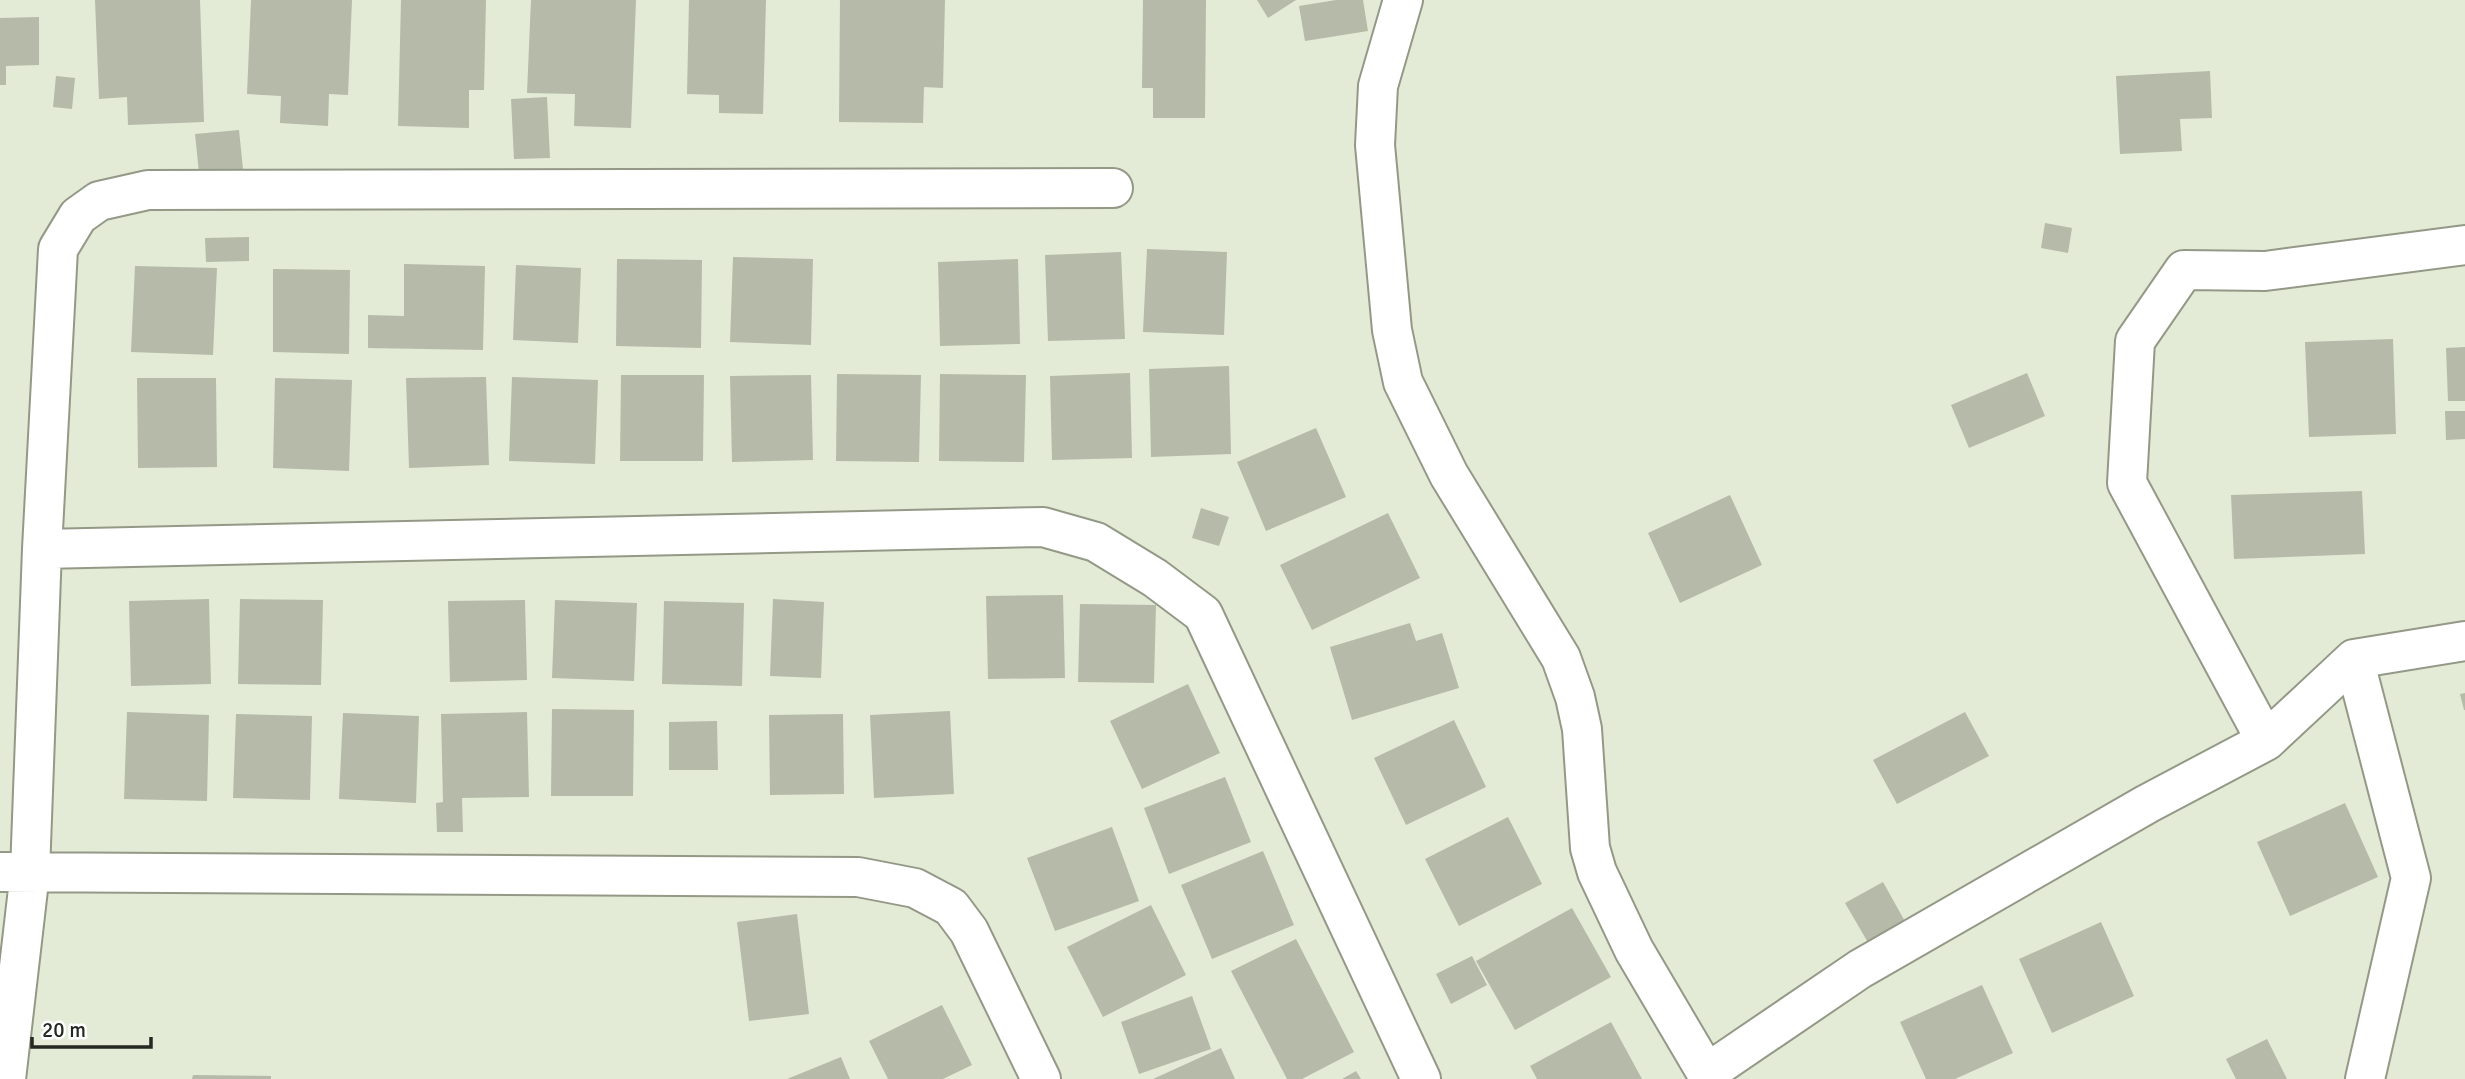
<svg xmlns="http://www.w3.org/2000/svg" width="2465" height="1079" viewBox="0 0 2465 1079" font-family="Signika,sans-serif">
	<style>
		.building { fill: #b5bba8 }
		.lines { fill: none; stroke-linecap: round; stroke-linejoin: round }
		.minor-casing { stroke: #939986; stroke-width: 42 }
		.minor { stroke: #fff; stroke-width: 38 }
	</style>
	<rect width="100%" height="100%" fill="#e3ead6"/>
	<path class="building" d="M95,0H200L204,122L128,125L127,97L99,99Z
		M251,0H352L348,95L329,94L328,126L280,123L281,96L247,94Z
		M401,0H486L484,90H469V128L398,126Z
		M531,0H636L631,128L574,126L575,94L527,93Z
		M689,0H766L763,114L719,113V95L687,94Z
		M840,0H945L943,88L924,87L923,123L839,122Z
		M1143,0H1206L1205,118H1153V88H1142Z
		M1257,0H1296L1268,18Z
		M1336,0H1363L1368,31L1305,41L1299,6Z
		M39,17V65L6,66V85H0V18Z
		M2210,71L2212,118L2180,119L2182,151L2120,154L2116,76Z
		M56,76L75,78L72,109L53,107Z
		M547,97L550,158L514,159L511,99Z
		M239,130L243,169L199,173L195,134Z
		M2045,223L2072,228L2068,253L2041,248Z
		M249,237V261L206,262L205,238Z
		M1147,249L1227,252L1224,335L1143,332Z
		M1121,252L1125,339L1048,341L1045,255Z
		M733,257L813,259L811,345L730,342Z
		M617,259L702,260L701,348L616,346Z
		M1018,259L1020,344L940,346L938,262Z
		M404,264L485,266L483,350L368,348V315L404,316Z
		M516,265L581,268L578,343L513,340Z
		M135,266L217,268L213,355L131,352Z
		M273,269L350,270L349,354L273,352Z
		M2393,339L2396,434L2309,437L2305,342Z
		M2465,347V401H2448L2446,348Z
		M1229,366L1231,454L1151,457L1149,369Z
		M1130,373L1132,458L1052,460L1050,376Z
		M2027,373L2045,416L1969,448L1951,405Z
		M837,374L921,375L919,462L836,461Z
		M940,374L1026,375L1024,462L939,461Z
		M621,375H704L703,461H620Z
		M811,375L813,460L732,462L730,376Z
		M486,377L489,465L409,468L406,378Z
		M512,377L598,380L595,464L509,461Z
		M137,378H216L217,467L138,468Z
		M275,378L352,380L349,471L273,468Z
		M2445,411H2465V439L2446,440Z
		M1316,428L1346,497L1266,531L1237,462Z
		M2362,491L2365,554L2234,559L2231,495Z
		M1730,495L1762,565L1680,603L1648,533Z
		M1201,508L1229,517L1219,546L1192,538Z
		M1388,513L1420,578L1312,630L1280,565Z
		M1063,595L1065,678L988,679L986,596Z
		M209,599L211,684L131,686L129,601Z
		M240,599L323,600L321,685L238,684Z
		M773,599L824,602L821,678L770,676Z
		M525,600L527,680L450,682L448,601Z
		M555,600L637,603L634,681L552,678Z
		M664,601L744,603L742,686L662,684Z
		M1080,604L1156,605L1154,683L1078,682Z
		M1410,623L1416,641L1442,633L1459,688L1352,720L1330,647Z
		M1188,684L1220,753L1142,789L1110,721Z
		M2465,693V710H2464L2460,694Z
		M552,709L634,710L633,796H551Z
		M950,711L954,794L874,798L870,715Z
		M127,712L209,715L207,801L124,799Z
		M527,712L529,797L462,798L463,832H437L436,803L443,802L441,714Z
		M1965,712L1989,756L1897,804L1873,760Z
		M343,713L419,716L416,803L339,799Z
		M236,714L312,716L310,800L233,798Z
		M843,714L844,794L770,795L769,715Z
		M1454,720L1486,787L1406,825L1374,758Z
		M717,721L718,770H669V722Z
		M1225,777L1251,842L1169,874L1144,808Z
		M2345,803L2378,877L2290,916L2257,842Z
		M1508,817L1542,884L1459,926L1425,859Z
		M1112,827L1139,901L1055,931L1027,858Z
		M1263,851L1294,925L1212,959L1181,885Z
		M1883,882L1907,925L1870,946L1845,903Z
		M1151,905L1186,975L1103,1017L1067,947Z
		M1572,908L1611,977L1515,1030L1476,961Z
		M797,914L809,1014L749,1021L737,922Z
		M2101,922L2134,996L2052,1033L2019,959Z
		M1296,939L1354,1052L1302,1079H1287L1231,971Z
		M1472,956L1487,985L1451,1004L1436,974Z
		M1982,985L2013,1053L1955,1079H1926L1900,1022Z
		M1192,996L1211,1049L1139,1074L1121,1022Z
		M942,1005L972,1065L943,1079H888L869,1041Z
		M1611,1022L1642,1079H1537L1530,1066Z
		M2267,1039L2287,1079H2236L2226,1059Z
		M1221,1048L1235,1079H1153Z
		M841,1057L850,1079H787Z
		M1356,1071L1361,1079H1342Z
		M193,1075L271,1076V1079H192Z"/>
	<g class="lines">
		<defs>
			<path id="minor" d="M1403,0L1378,86L1375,145L1392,330L1403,382L1449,475L1561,658L1575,697L1582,729L1590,848L1597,872L1634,950L1710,1079
				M42,549L1043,527L1096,542L1155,578L1203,614L1421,1079
				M2354,659L2411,878L2365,1079
				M2266,741L2354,659L2465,641
				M0,872L858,877L915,888L951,907L969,931L1041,1079
				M1707,1073L1860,969L2147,804L2266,741L2127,483L2135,341L2184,270L2265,271L2465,245
				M6,1079L30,872L42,549L58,249L78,216L99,201L148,190L1113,188"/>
		</defs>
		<use href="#minor" class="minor-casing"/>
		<use href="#minor" class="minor"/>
	</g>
	<path d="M32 1037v10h119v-10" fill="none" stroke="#252820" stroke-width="3.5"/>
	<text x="42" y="1037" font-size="21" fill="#252820" stroke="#ffffff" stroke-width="5" paint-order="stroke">20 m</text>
</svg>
